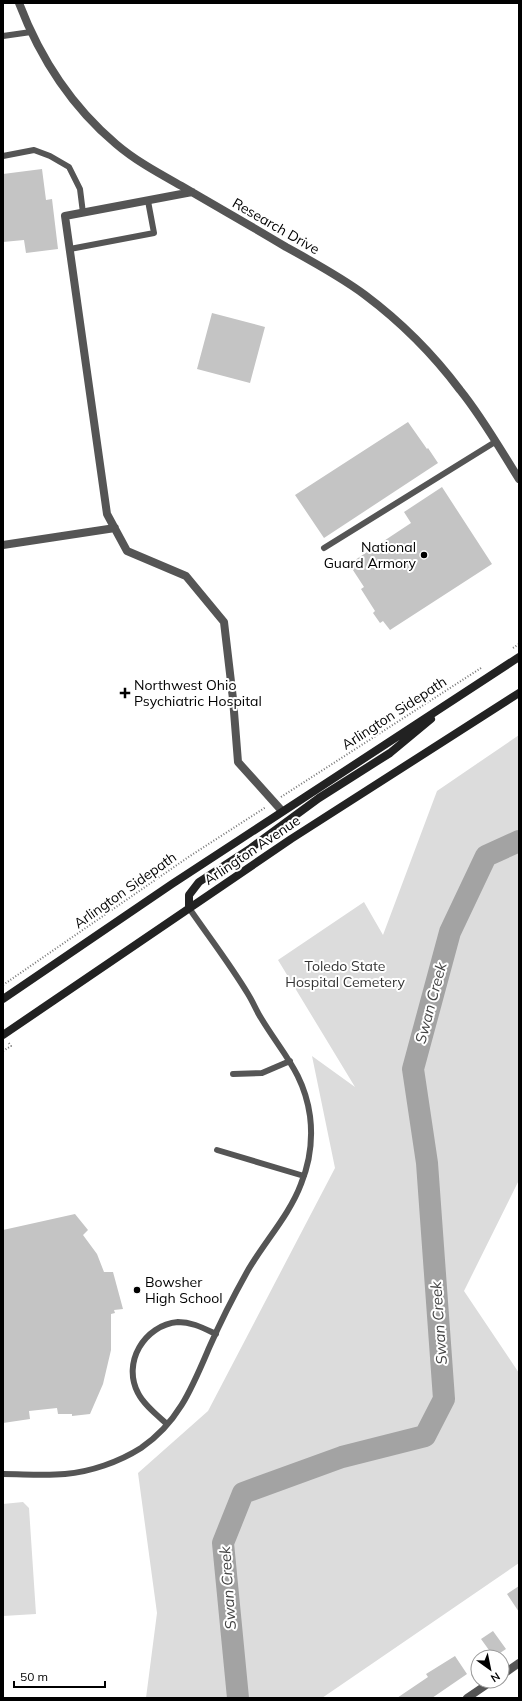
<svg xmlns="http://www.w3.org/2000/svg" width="522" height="1701" viewBox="0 0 522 1701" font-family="Mulish,sans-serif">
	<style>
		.green { fill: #dcdcdc }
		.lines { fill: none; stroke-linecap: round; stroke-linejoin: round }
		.river { stroke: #a3a3a3; stroke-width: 22 }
		.building { fill: #c4c4c4 }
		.path { stroke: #777; stroke-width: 2; stroke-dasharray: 1 2; stroke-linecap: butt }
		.lane { stroke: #555; stroke-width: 6 }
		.street { stroke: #555; stroke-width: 8 }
		.secondary { stroke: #222; stroke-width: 8 }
		.poi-dot { fill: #000; stroke: #fff; stroke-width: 1.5 }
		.labels { text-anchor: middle; stroke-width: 4; stroke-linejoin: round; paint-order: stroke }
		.street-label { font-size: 14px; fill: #000; stroke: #fff }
		.poi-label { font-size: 14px; fill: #000; stroke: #fff; text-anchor: start }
		.park-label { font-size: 14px; fill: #333; stroke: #fff }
		.water-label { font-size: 15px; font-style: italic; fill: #444; stroke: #fff }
	</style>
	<rect width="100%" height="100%" fill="#fff"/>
	<path class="green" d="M519,735V1180L464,1291L519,1373V1563L322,1698H146L157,1613L138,1473L208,1411L335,1168L312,1056L355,1087L278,960L364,902L383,935L437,791Z
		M23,1502L29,1508L36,1614L3,1616V1504Z"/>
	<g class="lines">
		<path class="river" d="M238,1698L223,1543L243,1493L342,1457L425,1436L444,1399L427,1163L413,1069L450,932L486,856L519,841"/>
	</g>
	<path class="building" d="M42,169L46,200L52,199L58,249L26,253L24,240L3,242V174Z
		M212,313L265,327L250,383L197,369Z
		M408,422L427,449L428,448L438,463L324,538L295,495Z
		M442,487L492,564L390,630L383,621L380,623L373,613L375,611L361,589L364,587L349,564L411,523L404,512Z
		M75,1214L88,1230L83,1235L97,1254L104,1272H113L123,1309L114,1310L115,1313L111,1314V1350L103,1384L90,1414L72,1416V1414H58L57,1408L29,1411L30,1419L3,1423V1230Z
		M519,1586V1612L507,1594Z
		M493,1631L506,1649L494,1657L481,1639Z
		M455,1656L467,1674L432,1698H397L428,1677L426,1674Z"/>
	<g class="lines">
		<path class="path" d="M513,648L519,644
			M281,797L481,668
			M3,985L190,856L266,807
			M3,1051L11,1046L8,1042"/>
		<path class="lane" d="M3,36L31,32
			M3,156L34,150L50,156L69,167L80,189L83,213
			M70,249L154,233L148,201
			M324,548L495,442
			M233,1074L262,1073L290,1061
			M217,1150L304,1176
			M167,1424C157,1415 144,1405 138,1393C122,1363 144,1325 178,1322C192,1322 203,1328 216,1334
			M3,1474C23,1474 44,1476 65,1474C90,1472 119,1462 141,1448C178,1423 192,1388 209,1348C220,1323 233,1297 247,1272C264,1242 289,1216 301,1184C310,1162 313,1140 310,1116C304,1073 282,1053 261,1018C256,1010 253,1002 248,994C230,964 209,937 189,908"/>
		<path class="street" d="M19,3C40,58 71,106 116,144C137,162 162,175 185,188C219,208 253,227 286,247C313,262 341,277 365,295C401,322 433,354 460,390C482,417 500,449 519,479
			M192,192L65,216L107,514L127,551L186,576L224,622L233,699L238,762L282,811
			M3,545L115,528
			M502,1675L519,1663
			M467,1698L492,1681"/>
		<path class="secondary" d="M189,908V895L199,882L251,848L319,798L390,753L431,719
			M3,999L172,884L519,657
			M3,1035L291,839L519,693"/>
	</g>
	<g class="poi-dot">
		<circle cx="424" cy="555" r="4"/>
		<path d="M123 687h4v4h4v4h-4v4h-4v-4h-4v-4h4z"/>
		<circle cx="137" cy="1290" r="4"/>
	</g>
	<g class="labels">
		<g class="street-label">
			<text transform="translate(276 226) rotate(30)" y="5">Research Drive</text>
			<text transform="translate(394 713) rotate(-33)" y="5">Arlington Sidepath</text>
			<text transform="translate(252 850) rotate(-34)" y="5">Arlington Avenue</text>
			<text transform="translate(125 890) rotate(-35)" y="5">Arlington Sidepath</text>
		</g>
		<g class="poi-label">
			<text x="416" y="552" text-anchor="end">National<tspan x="416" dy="16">Guard Armory</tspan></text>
			<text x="134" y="690">Northwest Ohio<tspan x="134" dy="16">Psychiatric Hospital</tspan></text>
			<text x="145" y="1287">Bowsher<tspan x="145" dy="16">High School</tspan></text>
		</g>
		<g class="park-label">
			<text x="345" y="971">Toledo State<tspan x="345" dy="16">Hospital Cemetery</tspan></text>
		</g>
		<g class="water-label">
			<text transform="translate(431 1003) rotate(-75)" y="5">Swan Creek</text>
			<text transform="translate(439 1323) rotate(-94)" y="5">Swan Creek</text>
			<text transform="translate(228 1588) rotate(-94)" y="5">Swan Creek</text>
		</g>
	</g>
	<rect width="522" height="1701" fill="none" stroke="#000000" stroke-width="8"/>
	<g transform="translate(490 1669) rotate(147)"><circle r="19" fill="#ffffff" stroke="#999999"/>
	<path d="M0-3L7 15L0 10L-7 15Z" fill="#000000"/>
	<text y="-6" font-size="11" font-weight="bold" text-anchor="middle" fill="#000000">N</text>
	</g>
	<path d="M14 1681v6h91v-6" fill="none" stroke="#000000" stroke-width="2"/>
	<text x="20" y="1681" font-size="12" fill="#000000" stroke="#ffffff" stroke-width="3" paint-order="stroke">50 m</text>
</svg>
